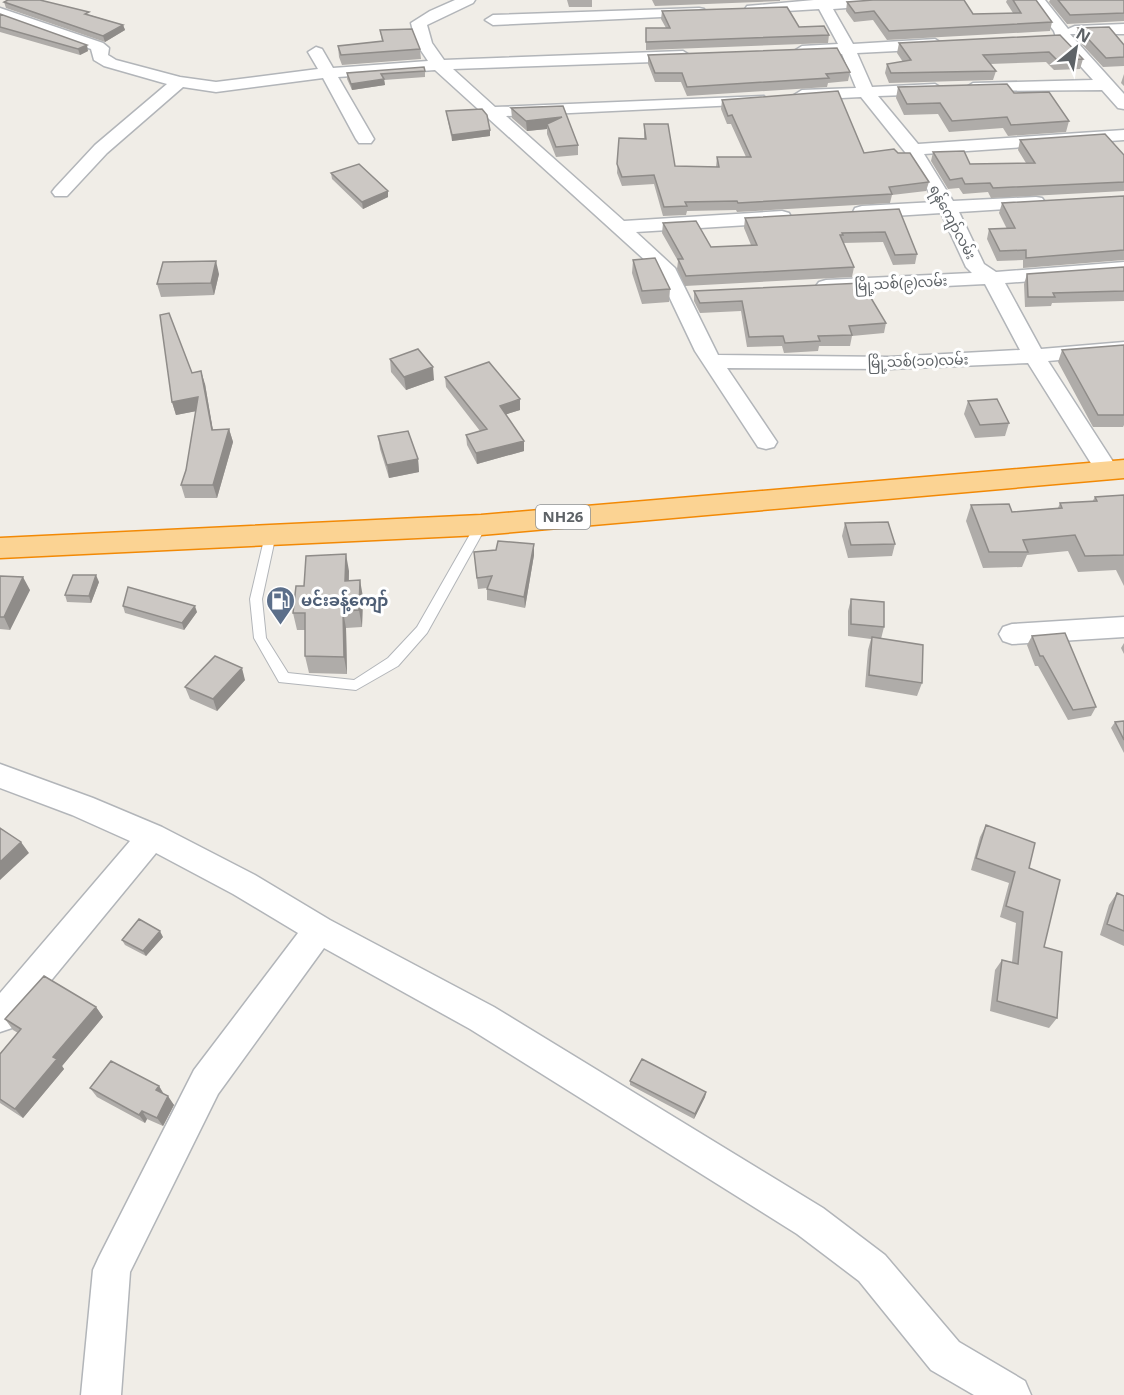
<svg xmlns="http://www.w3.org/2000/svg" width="1124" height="1395" viewBox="0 0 1124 1395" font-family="'Noto Sans','Noto Sans Myanmar',sans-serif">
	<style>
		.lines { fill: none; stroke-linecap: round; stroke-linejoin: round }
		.lane-casing { stroke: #b2b5b9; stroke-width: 2 }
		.street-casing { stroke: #b2b5b9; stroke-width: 3 }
		.highway-casing { stroke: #f28905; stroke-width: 3 }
		.lane { fill: #fff; fill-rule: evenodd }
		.street { fill: #fff; fill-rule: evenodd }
		.highway { fill: #fbd393; fill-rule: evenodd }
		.wall { fill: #afaca9 }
		.shaded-wall { fill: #8f8c89 }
		.building { fill: #ccc8c4; stroke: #8f8c89; stroke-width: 1.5 }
		.labels { text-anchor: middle; stroke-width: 6; stroke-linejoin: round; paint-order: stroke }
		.far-street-label { font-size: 14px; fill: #5e6367; stroke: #fff }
		.shield { fill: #fff; stroke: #8e9295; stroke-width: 1.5 }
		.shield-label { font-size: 15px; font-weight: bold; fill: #5e6367 }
		.service-label { font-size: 16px; font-weight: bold; fill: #4e5e75; stroke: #fff; text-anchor: start }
	</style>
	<rect width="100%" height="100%" fill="#f0ede7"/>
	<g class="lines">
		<defs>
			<path id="lane" d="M481,521L487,525L427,633L398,666L356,690L279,682L254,638L250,599L266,531H274L276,534L262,599L266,638L288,673L354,680L388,658L417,627L477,522Z"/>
			<path id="street" d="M455,0H475L473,3L427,25L432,43L444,60L683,51L691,56L683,61L453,69L495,107L764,96L766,99L758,104L506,116L624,221L782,211L789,213L791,217L789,221L782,223L636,232L675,268L718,355L889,357L1020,350L985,284L826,292L819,290L816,286L819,282L826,280L972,273L966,267L941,213L862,218L855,216L853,212L855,208L862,206L935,202L905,152L861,97L802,100L794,95L802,90L856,88L842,54L802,56L794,51L802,46L838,44L819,9L752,13L747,12L745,9L747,6L814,0H908L901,4L833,9L853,44L935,39L943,44L935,49L857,53L872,87L935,84L943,89L935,94L878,96L918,144L1124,130V140L924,154L953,201L1036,197L1042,198L1045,202L1042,206L1036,207L959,212L984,264L996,272L1124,262V274L1005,283L1041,349L1124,342V354L1048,361L1119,471L1115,476L1107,479L1099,476L1028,363L889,369L727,368L777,442L774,447L766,449L758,447L695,351L657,271L435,70L338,77L374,139L371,143H359L356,139L323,78L216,92L183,87L107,153L67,196H55L52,192L55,188L95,145L167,84L104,66L94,60L91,49L0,17V8L103,43L109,48L108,55L116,60L180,77L216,82L318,69L308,52L316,47L322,49L333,68L428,61L416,43L411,23L430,11Z
				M1030,0H1045L1068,29L1075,26L1124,24V34H1070L1124,94V109L1118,108L1102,90L967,91L965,88L973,83L1093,80L1057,40L1054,31Z
				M699,8L704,9L706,12L704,15L493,25L485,20L493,15Z
				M1124,617V637L1012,644L1003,641L999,634L1003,627L1012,624Z
				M0,764L93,798L162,827L255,875L330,920L494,1007L823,1208L885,1255L959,1342L1025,1381L1031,1395H974L931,1370L859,1281L797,1234L470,1029L324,948L218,1094L130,1272L121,1395H81L93,1270L99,1257L194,1070L298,933L233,894L156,853L12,1028L0,1032V993L130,841L72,815L0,788Z"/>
			<path id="highway" d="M1124,460V478L481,535L0,558V538L481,515Z"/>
		</defs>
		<use href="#lane" class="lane-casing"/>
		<use href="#street" class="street-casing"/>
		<use href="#highway" class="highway-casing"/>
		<use href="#lane" class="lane"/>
		<use href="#street" class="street"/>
		<use href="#highway" class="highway"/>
	</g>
	<path class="wall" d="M567,0H592V7H569Z
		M652,0H780V1L655,6Z
		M1007,0H1036L1052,22L1050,31L887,40L873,20L854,22L846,11L847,2L973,14L1013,13L1006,2Z
		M1050,0H1124V21L1067,24L1049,2Z
		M4,2L90,15L123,25L125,30L105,42L6,8Z
		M662,11L799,27L829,35L828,43L646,50V28H666L661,19Z
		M0,14L88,51L80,55L0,32Z
		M1078,28L1124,45V66L1103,67L1075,37Z
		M380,30L420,49L421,59L342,65L339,57L338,46L382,41Z
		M1060,35L1083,59L1080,69L1054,70L1046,62L990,64L996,71L993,80L889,83L885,73L887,64L903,62L897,53L899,43Z
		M648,55L850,72L848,81L828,83L827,87L687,96L681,82H655L648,64Z
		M425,71V77L384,80L385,85L352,90L347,79V73Z
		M1124,74V86L1121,83Z
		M898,87L1014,93L1069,121L1066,132L1008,136L1003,128L949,132L938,114L904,115L896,98Z
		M722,100L864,153H898L929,182L926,191L892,195L890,203L737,212L736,210L687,211L686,215L663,216L654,184L622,186L617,173L619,138H644V124L675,166L716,167L717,157H746L731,124H727L721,109Z
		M563,106L578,145V155L556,157L547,134V129L527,131L512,118L511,108Z
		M446,111L490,136L452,141Z
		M1020,140L1124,155V191L991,198L988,192L963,194L959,188L948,189L931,161L933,152L970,164L1026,163L1018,150Z
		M331,173L388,191V197L363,209L332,179Z
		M1124,196V260L1023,268V260L997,261L987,239L989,229H1007L999,213L1002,203Z
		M899,209L917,254L915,264L893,265L883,242L843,243L854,267L852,277L685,286L677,269L678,261L662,233L663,223L711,247L751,245L744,228L745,218Z
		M633,260L670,289L669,302L642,304L632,273Z
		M1124,267V301L1052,303L1051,306L1025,307L1024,284L1027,274Z
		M219,274L214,295L161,297L157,284Z
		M694,291L886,323L884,333L852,336L850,346H819L818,351L784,353L782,346L747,347L741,311L700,313L694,301Z
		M1124,345V425L1123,427H1093L1058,362L1062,350Z
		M390,359L434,380L406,390L391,372Z
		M192,373L205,384L213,430L229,429L233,442L217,498H185L181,485L186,470L196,411L176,415L172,402Z
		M445,377L520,410L506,414L524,451L477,464L467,445L466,435L480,431L446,387Z
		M968,401L1009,423L1005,436L975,438L964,414Z
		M378,436L418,459L419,472L389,478L380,449Z
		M1124,495V586L1116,570L1078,572L1068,551L1027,555L1022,567L983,568L966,521L971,505L1012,512L1058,508L1060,503L1092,502L1095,497Z
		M845,523L895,544L892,556L848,558L842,536Z
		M496,550L534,555L525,608L487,600V588L478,589L475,563Z
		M349,571V580L363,597L362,627L346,628L347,674L309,673L305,656V630H297L293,613L304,586Z
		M0,576L30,590L10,630L0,629Z
		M99,582L91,603L67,602L65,595Z
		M851,599L884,627L881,639L922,683L917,696L865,687L868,650L871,639L848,636V611Z
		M123,606L197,612L184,630L125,613Z
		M1032,636L1096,707L1091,716L1068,720L1038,666H1035L1027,645Z
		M1124,643V654L1121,648Z
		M245,680L217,711L190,699L185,687Z
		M1124,721V753L1111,728L1115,722Z
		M986,825L1029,868L1044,947L1057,1018L1049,1028L990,1011L995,970L1002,960L1012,962L1016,923L1000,917L1009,883L971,870L980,837Z
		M1117,893L1124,896V946L1100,935L1109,905Z
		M163,937L146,956L125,945L122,940Z
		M96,1007L103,1017L62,1066L64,1069L23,1118L0,1103V1054L18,1033L13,1030L5,1019Z
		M630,1081L706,1092L705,1097L694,1119L630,1085Z
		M159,1086L164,1094L174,1105L163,1126L147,1119L145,1123L97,1097L90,1088Z"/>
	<path class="shaded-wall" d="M123,25L125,30L105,42L103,36Z
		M87,45L88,51L80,55L78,49Z
		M384,79L385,85L352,90L351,84Z
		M562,117L547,124V129L527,131L526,121Z
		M490,130V136L452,141V135Z
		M388,191V197L363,209L362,202Z
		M216,261L219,274L214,295L211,283Z
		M433,367L434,380L406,390L404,377Z
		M201,371L205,384L215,443L212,430Z
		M198,397L202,410L176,415L172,402Z
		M520,399V410L501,416L500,406Z
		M229,429L233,442L217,498L213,485Z
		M524,441V451L477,464L476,453Z
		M418,459L419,472L389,478L387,465Z
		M534,544V555L525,608L524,597Z
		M346,554L349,571L348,598L345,581Z
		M96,575L99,582L91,603L89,596Z
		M23,577L30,590L10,630L4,617Z
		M360,580L363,597L362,627L359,610Z
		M195,606L197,612L184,630L182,623Z
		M343,611L346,628L347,674L344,657Z
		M242,668L245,680L217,711L213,699Z
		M21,842L29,853L0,880V862Z
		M160,931L163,937L146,956L143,951Z
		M96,1007L103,1017L62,1066L64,1069L23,1118L15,1109L53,1057Z
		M159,1086L164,1095L156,1090Z
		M706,1092L705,1097L694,1119L695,1114Z
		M168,1096L174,1105L163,1126L157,1118Z
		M142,1111L147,1119L145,1123L139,1115Z"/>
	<path class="building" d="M8,0H40L89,12L85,14L123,25L103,36L4,2Z
		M873,0H964L973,14L1021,13L1013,0H1036L1052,22L889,31L874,11L855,13L847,2Z
		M1058,0H1124V13L1070,15Z
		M787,7L799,27L824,26L829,35L646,42V28H670L662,11Z
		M0,14L87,45L78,49L0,27Z
		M1109,27L1124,45V57L1106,58L1078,28Z
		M412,29L420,49L341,55L338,46L383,41L380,30Z
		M1060,35L1083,59L1057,60L1049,52L983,55L996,71L891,73L887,64L911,60L899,43Z
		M837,48L850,72L826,74L829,78L687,87L682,73H655L648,55Z
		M424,67L425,71L381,74L384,79L351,84L347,73Z
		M1007,84L1014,93L1049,92L1069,121L1011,125L1007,117L952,121L940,103L907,104L898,87Z
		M838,91L864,153L894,149L898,153H910L929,182L889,187L892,194L738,203L737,201L685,202L687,206L664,207L654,175L622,177L617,164L619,138L646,139L644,124H668L675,166L719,167L717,157H751L732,115L728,116L722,100Z
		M563,106L578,145L556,147L547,124L562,117L526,121L511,108Z
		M482,109L487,115L490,130L452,135L446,111Z
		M1105,134L1124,155V182L993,188L990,183L965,184L962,178L950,180L933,152L964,151L970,164L1035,163L1020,140Z
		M359,164L388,191L362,202L331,173Z
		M1124,196V250L1026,258V250L1000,251L989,229L1015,228L1002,203Z
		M899,209L917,254L895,255L885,232L842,233L843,235H840L854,267L686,276L678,259H683L663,223L696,221L711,247L757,245L745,218Z
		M655,258L670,289L642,291L633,260Z
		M216,261L211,283L157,284L163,262Z
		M1124,267V291L1053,293L1055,297H1028L1027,274Z
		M862,283L886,323L849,326L852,335L818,336L820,341L785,343L783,336L749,337L742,301L700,303L694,291Z
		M169,313L192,373L201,371L212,430L229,429L213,485H181L186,470L198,397L172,402L160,315Z
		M1124,345V415H1098L1062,350Z
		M418,349L433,367L404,377L390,359Z
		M489,362L520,399L500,406L524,441L476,453L466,435L487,429L445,377Z
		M997,399L1009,423L980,425L968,401Z
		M408,431L418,459L387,465L378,436Z
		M1124,495V555L1085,556L1075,535L1023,540L1028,552H989L971,505L1009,504L1012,512L1062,508L1060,503L1097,501L1095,497Z
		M888,522L895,544L851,545L845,523Z
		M498,541L534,544L524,597L487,589L492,576L477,578L474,552L496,550Z
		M346,554L345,581L360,580L359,610L343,611L344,657L305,656V613H293L296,586H304L306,556Z
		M73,575H96L89,596L65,595Z
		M0,576L23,577L4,617H0Z
		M128,587L195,606L182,623L123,606Z
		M851,599L884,602V627L851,624Z
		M1065,633L1096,707L1073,710L1043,656H1040L1032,636Z
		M872,637L923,645L922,683L869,675Z
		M215,656L242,668L213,699L185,687Z
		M1124,721V740L1115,722Z
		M986,825L1035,843L1029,868L1060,880L1044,947L1062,952L1057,1018L997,1001L1002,960L1018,964L1023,912L1006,906L1015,872L976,858Z
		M0,828L21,842L0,862Z
		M1117,893L1124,896V931L1107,924Z
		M139,919L160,931L143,951L122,940Z
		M44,976L96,1007L53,1057L57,1059L15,1109L0,1099V1054L21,1029L5,1019Z
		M642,1059L706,1092L695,1114L630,1081Z
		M111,1061L159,1086L156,1090L168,1096L157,1118L142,1111L139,1115L90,1088Z"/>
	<defs>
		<symbol id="fuel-pin" viewBox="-11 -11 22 30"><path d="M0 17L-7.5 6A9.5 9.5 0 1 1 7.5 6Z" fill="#5c6f8a" stroke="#fff"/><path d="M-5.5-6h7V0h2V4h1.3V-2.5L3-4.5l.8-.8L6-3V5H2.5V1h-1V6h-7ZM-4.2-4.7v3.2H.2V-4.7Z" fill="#fff"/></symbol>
	</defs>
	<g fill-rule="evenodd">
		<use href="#fuel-pin" x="264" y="584" width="33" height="45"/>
	</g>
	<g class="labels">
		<g class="far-street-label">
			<text transform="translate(953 222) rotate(62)" y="5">ရန်ကျော်လမ်း</text>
			<text transform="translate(901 283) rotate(-3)" y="5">မြို့သစ်(၉)လမ်း</text>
			<text transform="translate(918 361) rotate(-2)" y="5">မြို့သစ်(၁၀)လမ်း</text>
		</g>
		<rect class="shield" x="536" y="505" width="54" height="24" rx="4.5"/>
		<g class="shield-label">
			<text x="563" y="522">NH26</text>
		</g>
		<g class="service-label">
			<text x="301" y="606">မင်းခန့်ကျော်</text>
		</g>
	</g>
	<g transform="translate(1076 48) rotate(30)" stroke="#ffffff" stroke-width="4.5" paint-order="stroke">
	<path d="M0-4.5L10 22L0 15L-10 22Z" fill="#5e6367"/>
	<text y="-9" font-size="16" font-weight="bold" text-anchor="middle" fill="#5e6367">N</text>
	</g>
</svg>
